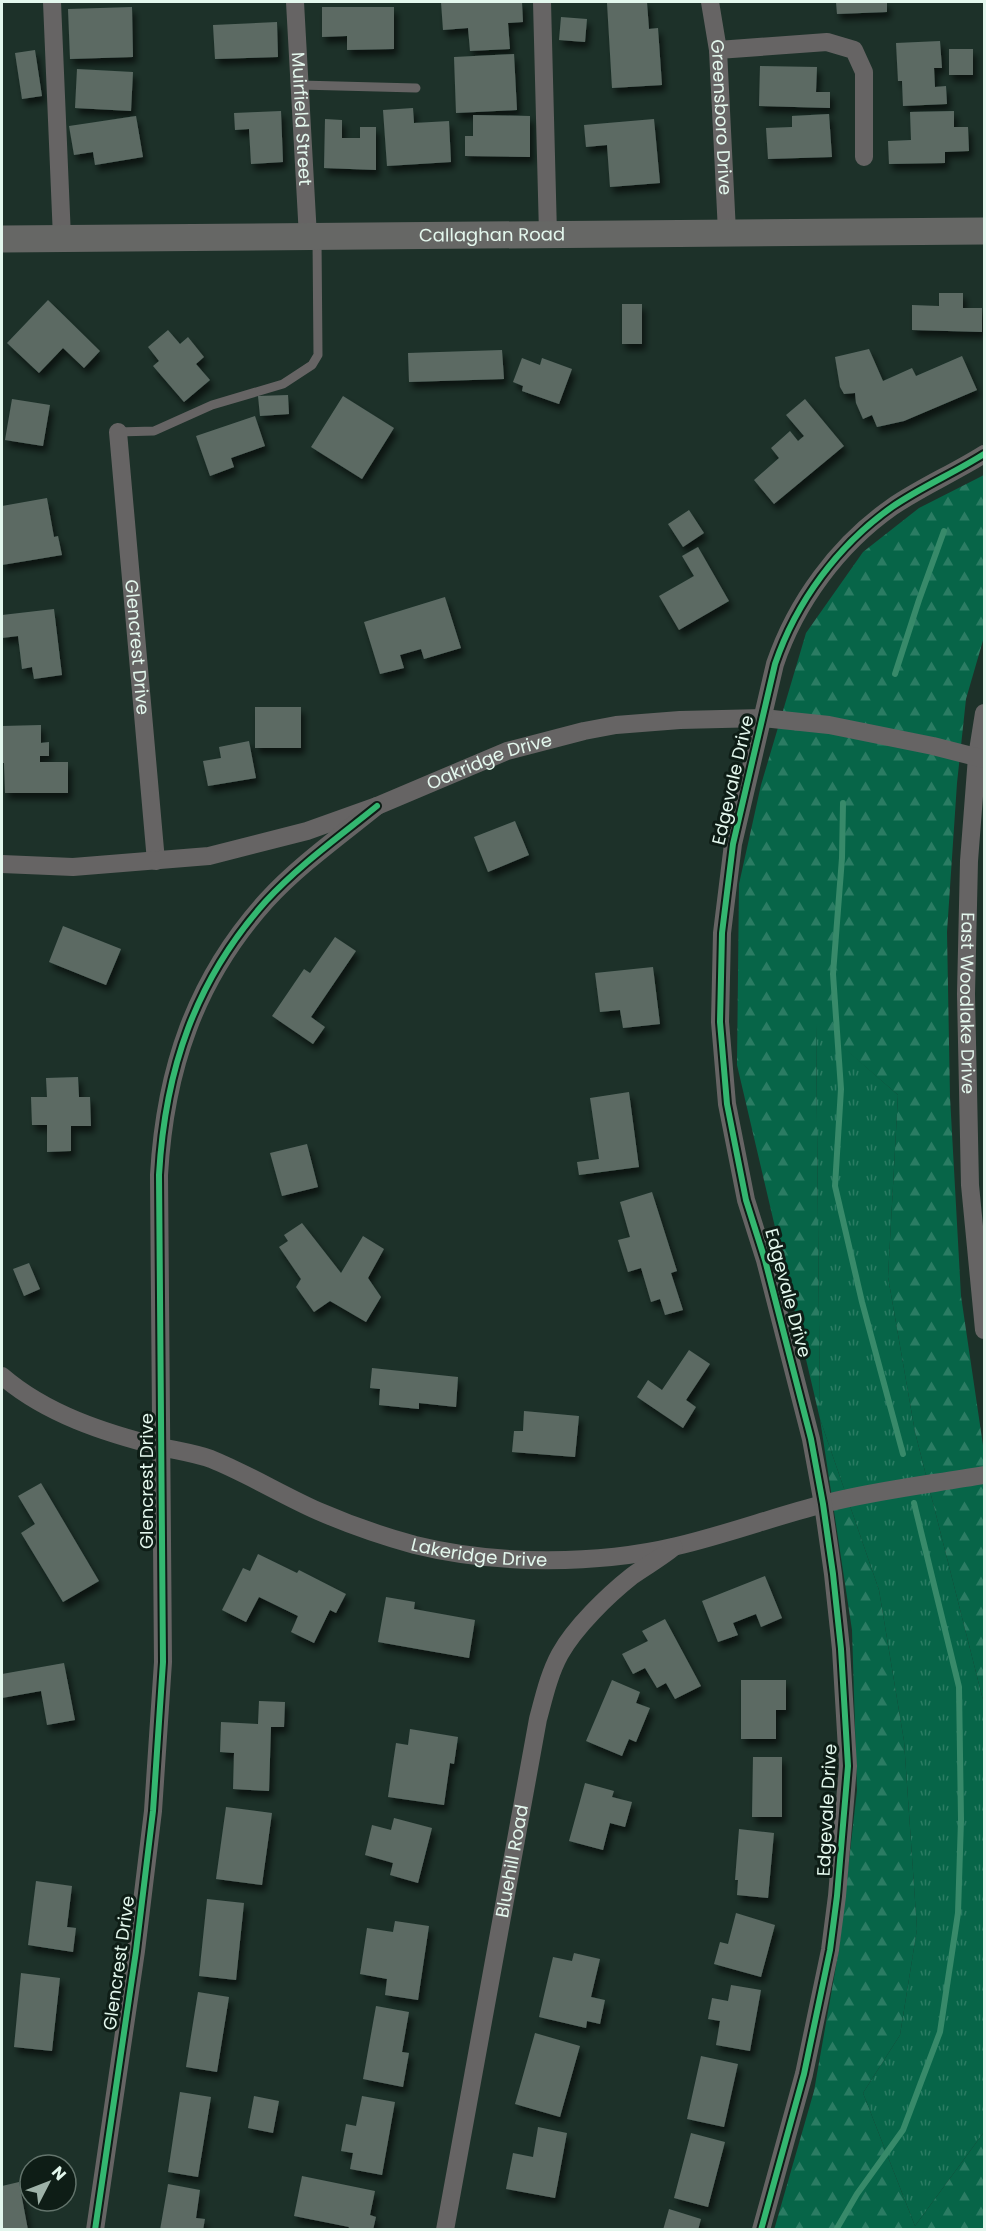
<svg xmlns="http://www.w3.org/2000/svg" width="986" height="2231" viewBox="0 0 986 2231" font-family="Poppins,sans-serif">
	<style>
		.grass { fill: url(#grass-tufts) }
		.forest { fill: url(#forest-firs) }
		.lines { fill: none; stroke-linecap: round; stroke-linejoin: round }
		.stream { stroke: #388a6a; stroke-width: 6 }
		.building { fill: #5b6b64; filter: url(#shadow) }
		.lane { stroke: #666464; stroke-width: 9 }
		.street { stroke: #666464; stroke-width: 18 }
		.secondary { stroke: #666765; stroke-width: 27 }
		.cycleway-casing { stroke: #0e1d16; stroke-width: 10 }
		.cycleway { stroke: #33b770; stroke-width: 6 }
		.labels { text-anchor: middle; stroke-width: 6; stroke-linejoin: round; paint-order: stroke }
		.street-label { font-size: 18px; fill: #e3f7ed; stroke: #0e1d16 }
	</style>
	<defs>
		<pattern id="grass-tufts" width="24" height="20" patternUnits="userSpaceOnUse" patternTransform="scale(1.5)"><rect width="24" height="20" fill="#076548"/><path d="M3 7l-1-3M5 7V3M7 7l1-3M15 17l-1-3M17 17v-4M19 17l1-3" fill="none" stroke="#2b7c63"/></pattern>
		<pattern id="forest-firs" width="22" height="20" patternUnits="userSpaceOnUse" patternTransform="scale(1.5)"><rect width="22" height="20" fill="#076548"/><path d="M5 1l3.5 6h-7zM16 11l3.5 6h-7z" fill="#2b7c63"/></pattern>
		<filter id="shadow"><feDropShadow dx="3.5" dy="6" stdDeviation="3" flood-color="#0009"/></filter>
	</defs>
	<rect width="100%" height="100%" fill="#1d3129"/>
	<path class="grass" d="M816,1023L898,1095L888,1277L915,1432L984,1704V2132L915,2226L863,2093L900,2035L917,1929L904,1741L879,1590L820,1419Z"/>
	<path class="forest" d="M984,475V637L966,699L957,783L947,932L950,1097L961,1296L984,1452V1704L915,1432L888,1277L898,1095L816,1024L820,1419L879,1590L904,1741L917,1929L900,2035L863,2093L915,2226L984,2132V2127V2229L774,2230L814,2091L839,1949L857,1790L852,1630L820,1419L737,1065L739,884L761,785L806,633L863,552L919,508Z"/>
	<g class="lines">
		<path class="stream" d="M895,674L919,600L944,531
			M843,803L842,858L833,974L841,1089L835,1186L862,1302L903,1454
			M836,2230L857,2194L903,2130L940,2032L958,1913L961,1820L959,1687L914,1503"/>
	</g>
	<path class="building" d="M441,2H522L523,22L508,23L510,49L470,51L468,28L443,30Z
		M647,2L649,29L658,28L662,85L612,88L607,3Z
		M836,2H887V12L837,14Z
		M132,7L133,57L70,59L68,9Z
		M322,7H394V49L347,50V36L322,37Z
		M561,17L587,19L585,42L559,40Z
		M277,22L278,57L215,59L213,25Z
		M940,41L942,68H934L935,87L946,86L947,104L903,106L902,81H898L896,43Z
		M949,49H973V75H949Z
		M35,50L42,96L22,99L15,53Z
		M514,54L517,110L456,113L454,57Z
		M760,66L817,67L816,92H830V108L759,106Z
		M77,69L133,72L131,111L75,108Z
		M413,108L414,123L449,121L451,162L387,166L383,110Z
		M281,111L283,162L251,164L249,129L235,130L234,113Z
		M954,111V127H968L969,151L945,152V163L889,164L888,141L911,140L910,112Z
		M829,114L832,157L768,159L766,128L792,127V116Z
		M473,115L530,116V157L465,156V136H473Z
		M136,116L143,157L95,165L93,152L74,155L69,126Z
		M325,119L342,120V138H360V127H376V170L324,168Z
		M654,119L660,183L610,187L607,145L586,147L584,125Z
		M939,293H963V308H982V332L912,330V305L939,306Z
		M48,300L100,351L84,368L63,348L39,373L7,343Z
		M622,304H642V344H622Z
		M168,330L180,344L188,337L204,357L196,364L210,380L184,402L153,366L159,361L148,347Z
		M869,349L883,381L912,368L916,376L962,356L977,390L904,421L877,427L872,415L863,419L856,403L855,393L844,394L840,387L835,357Z
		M502,350L504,379L409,382L408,353Z
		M522,358L540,365L542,358L572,369L559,404L522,391L523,386L513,382Z
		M288,395L289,414L260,416L258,396Z
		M343,396L394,428L362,479L311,447Z
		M12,399L50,405L43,446L5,440Z
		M805,399L844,446L774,504L754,480L779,458L771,448L790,431L798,441L804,436L786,415Z
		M255,416L265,446L231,458L234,467L210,476L196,436Z
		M47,498L54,537L58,536L62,555L2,565V506Z
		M689,510L704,533L683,547L668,524Z
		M698,547L729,601L679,630L659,596L694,576L682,556Z
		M445,597L461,648L424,659L421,649L400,655L404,668L380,674L364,622Z
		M54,609L62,675L34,679L32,667L22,669L18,636L2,638V615Z
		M255,707H301V748H255Z
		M41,725V743L49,742V756H40V762H68V793H5L4,763H2V726Z
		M249,741L256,778L208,786L203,761L221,758L219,747Z
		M515,821L529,855L488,872L474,837Z
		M63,926L121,949L106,985L49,962Z
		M335,937L356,951L311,1017L325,1027L313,1044L272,1016L304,969L310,973Z
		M653,967L660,1024L623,1028L620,1010L600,1012L595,973Z
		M78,1077L79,1097H90L91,1126H71V1151L47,1152V1125H32L31,1097H47L46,1078Z
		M629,1092L639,1167L579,1175L577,1162L599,1159L590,1098Z
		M307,1144L318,1187L282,1196L270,1153Z
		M652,1192L677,1271L671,1273L683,1310L665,1315L660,1299L651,1302L641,1268L628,1272L618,1240L630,1237L620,1202Z
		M302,1223L341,1273L363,1236L384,1249L368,1278L381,1297L366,1322L330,1301L314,1312L296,1287L301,1279L279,1247L288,1241L284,1235Z
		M29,1263L40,1289L24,1296L13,1269Z
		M689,1350L710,1364L686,1400L696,1407L683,1428L637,1397L648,1380L662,1390Z
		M372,1368L458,1377L456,1407L419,1403V1409L379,1405L380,1389L370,1388Z
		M524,1411L579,1416L575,1457L512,1452L514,1431H523Z
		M41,1483L99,1581L63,1602L21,1533L35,1524L18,1496Z
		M258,1554L297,1573L299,1570L346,1594L336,1613L330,1610L314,1643L291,1632L298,1616L259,1597L246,1622L222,1610L243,1568L250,1571Z
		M765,1576L782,1618L761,1627L756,1614L733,1623L738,1635L718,1642L702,1601Z
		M386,1597L415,1602L414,1609L475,1620L469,1658L378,1642Z
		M665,1619L701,1686L675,1699L666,1683L657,1688L645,1668L633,1674L622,1654L648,1641L642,1631Z
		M64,1663L75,1720L47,1725L41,1691L2,1698V1674Z
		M612,1680L640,1692L636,1703L650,1708L636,1742L629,1739L622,1756L586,1741Z
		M741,1680H786V1710H776V1739H741Z
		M259,1701L285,1702L284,1727H271L269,1791L233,1789L234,1753L220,1752L221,1722L258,1724Z
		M410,1729L458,1737L454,1764L450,1763L444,1805L388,1797L396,1743L408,1745Z
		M753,1757H782V1817H752Z
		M585,1783L614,1791L612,1797L632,1802L625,1827L610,1823L603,1850L569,1841Z
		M226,1807L272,1813L262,1885L216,1879Z
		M394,1818L432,1828L418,1883L390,1875L393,1863L365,1855L372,1825L391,1830Z
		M739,1829L774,1833L768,1898L737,1895L738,1880H735Z
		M36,1881L72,1886L67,1927L76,1928L73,1952L28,1945Z
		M207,1899L244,1903L236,1980L199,1976Z
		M736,1913L775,1925L761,1977L714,1964L720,1942L728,1944Z
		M395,1921L429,1926L418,2000L385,1995L387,1979L360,1974L367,1928L393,1932Z
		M574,1953L600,1959L591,1997L605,2000L600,2024L587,2021L586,2028L539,2017L553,1957L572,1961Z
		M21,1973L60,1978L52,2051L14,2047Z
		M731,1985L761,1990L750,2051L716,2045L720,2021L708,2019L712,1998L728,2001Z
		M198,1992L229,1997L217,2072L186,2067Z
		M376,2006L409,2012L402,2052L409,2053L403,2087L363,2079Z
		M535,2033L580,2046L560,2117L515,2104Z
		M701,2056L738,2064L724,2127L687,2119Z
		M180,2092L211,2097L198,2177L168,2172Z
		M254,2096L279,2101L273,2133L248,2128Z
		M362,2096L395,2102L382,2175L350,2169L353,2153L341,2151L346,2124L356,2126Z
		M538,2127L567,2133L555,2198L506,2189L513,2153L533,2157Z
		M691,2133L725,2142L708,2207L674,2198Z
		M302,2176L375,2191L370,2215L376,2217L373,2230H348L349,2227L294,2216Z
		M19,2182L28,2230H2V2186Z
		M168,2184L200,2190L196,2218L205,2219L203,2230H160Z
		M669,2209L701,2219L698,2230H663Z"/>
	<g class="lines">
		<path class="lane" d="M300,85L416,88
			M118,432L154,431L212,405L283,384L312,365L318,355L317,239"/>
		<g class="street">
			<path d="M52,2L62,238"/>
			<path id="s1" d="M295,2L308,237"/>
			<path d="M542,2L548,234"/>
			<path id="s2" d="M710,2L718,50L727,232"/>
			<path d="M718,50L827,42L854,50L864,72V157"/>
			<path id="s3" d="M118,432L156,861"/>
			<path id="s4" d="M984,713L977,757L969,861L966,994L970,1185L984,1330"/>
			<path id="s5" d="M2,864L73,867L209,856L307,831L377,806L507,751L584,731L616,725L680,720L763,718L829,725L933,746L984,759"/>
			<path id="s6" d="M2,1376C46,1414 105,1433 161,1447C178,1451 194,1453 211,1459C248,1474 282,1495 318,1511C350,1525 382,1536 415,1545C496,1565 597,1565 677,1546C728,1534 776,1516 827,1503C878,1490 932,1484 984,1475"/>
			<path d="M95,2230L136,1951L153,1811L163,1662L159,1175C165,1070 195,980 266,901C299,865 340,836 377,806"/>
			<path id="s7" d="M445,2230L538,1719C544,1697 549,1674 560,1654C575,1627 608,1595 632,1576C646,1566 661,1558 674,1547"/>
			<path d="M761,2230L804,2074L830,1950L837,1896L848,1766L841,1649L833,1574L823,1504L811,1439L765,1260L746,1200L727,1104L720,1022L722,933L733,844L775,664C796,602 838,545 892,507C921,487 954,473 984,454"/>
		</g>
		<path class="secondary" id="s8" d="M2,239L984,231"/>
		<defs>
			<path id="cycleway" d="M95,2230L136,1951L153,1811L163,1662L159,1175C165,1070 195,980 266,901C299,865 340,836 377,806
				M761,2230L804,2074L830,1950L837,1896L848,1766L841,1649L833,1574L823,1504L811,1439L765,1260L746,1200L727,1104L720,1022L722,933L733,844L775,664C796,602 838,545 892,507C921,487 954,473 984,454"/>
		</defs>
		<use href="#cycleway" class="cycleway-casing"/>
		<use href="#cycleway" class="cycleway"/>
	</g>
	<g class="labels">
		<g class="street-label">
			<text dy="6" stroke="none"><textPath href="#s2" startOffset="116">Greensboro Drive</textPath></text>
			<text dy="6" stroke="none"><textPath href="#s1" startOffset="117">Muirfield Street</textPath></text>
			<text dy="6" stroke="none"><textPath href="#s8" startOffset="490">Callaghan Road</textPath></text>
			<text dy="6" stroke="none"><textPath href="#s3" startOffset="216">Glencrest Drive</textPath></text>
			<text dy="6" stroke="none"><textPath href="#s5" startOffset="504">Oakridge Drive</textPath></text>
			<text transform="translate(733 780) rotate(-77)" y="6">Edgevale Drive</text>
			<text dy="6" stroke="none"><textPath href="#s4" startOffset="291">East Woodlake Drive</textPath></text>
			<text transform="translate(788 1293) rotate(75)" y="6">Edgevale Drive</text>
			<text transform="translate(147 1481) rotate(-90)" y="6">Glencrest Drive</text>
			<text dy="6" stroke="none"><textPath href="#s6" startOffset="514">Lakeridge Drive</textPath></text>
			<text transform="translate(827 1810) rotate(-87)" y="6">Edgevale Drive</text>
			<text dy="6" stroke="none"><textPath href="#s7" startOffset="375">Bluehill Road</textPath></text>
			<text transform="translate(119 1963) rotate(-82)" y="6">Glencrest Drive</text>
		</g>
	</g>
	<rect width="986" height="2231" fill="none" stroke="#e3f7ed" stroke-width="6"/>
	<g transform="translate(48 2183) rotate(48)"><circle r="28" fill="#0e1d16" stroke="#63746c" stroke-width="1.5"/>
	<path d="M0-4.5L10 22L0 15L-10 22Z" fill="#9eb2a8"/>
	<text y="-9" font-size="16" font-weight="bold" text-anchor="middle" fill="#e3f7ed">N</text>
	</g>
</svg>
